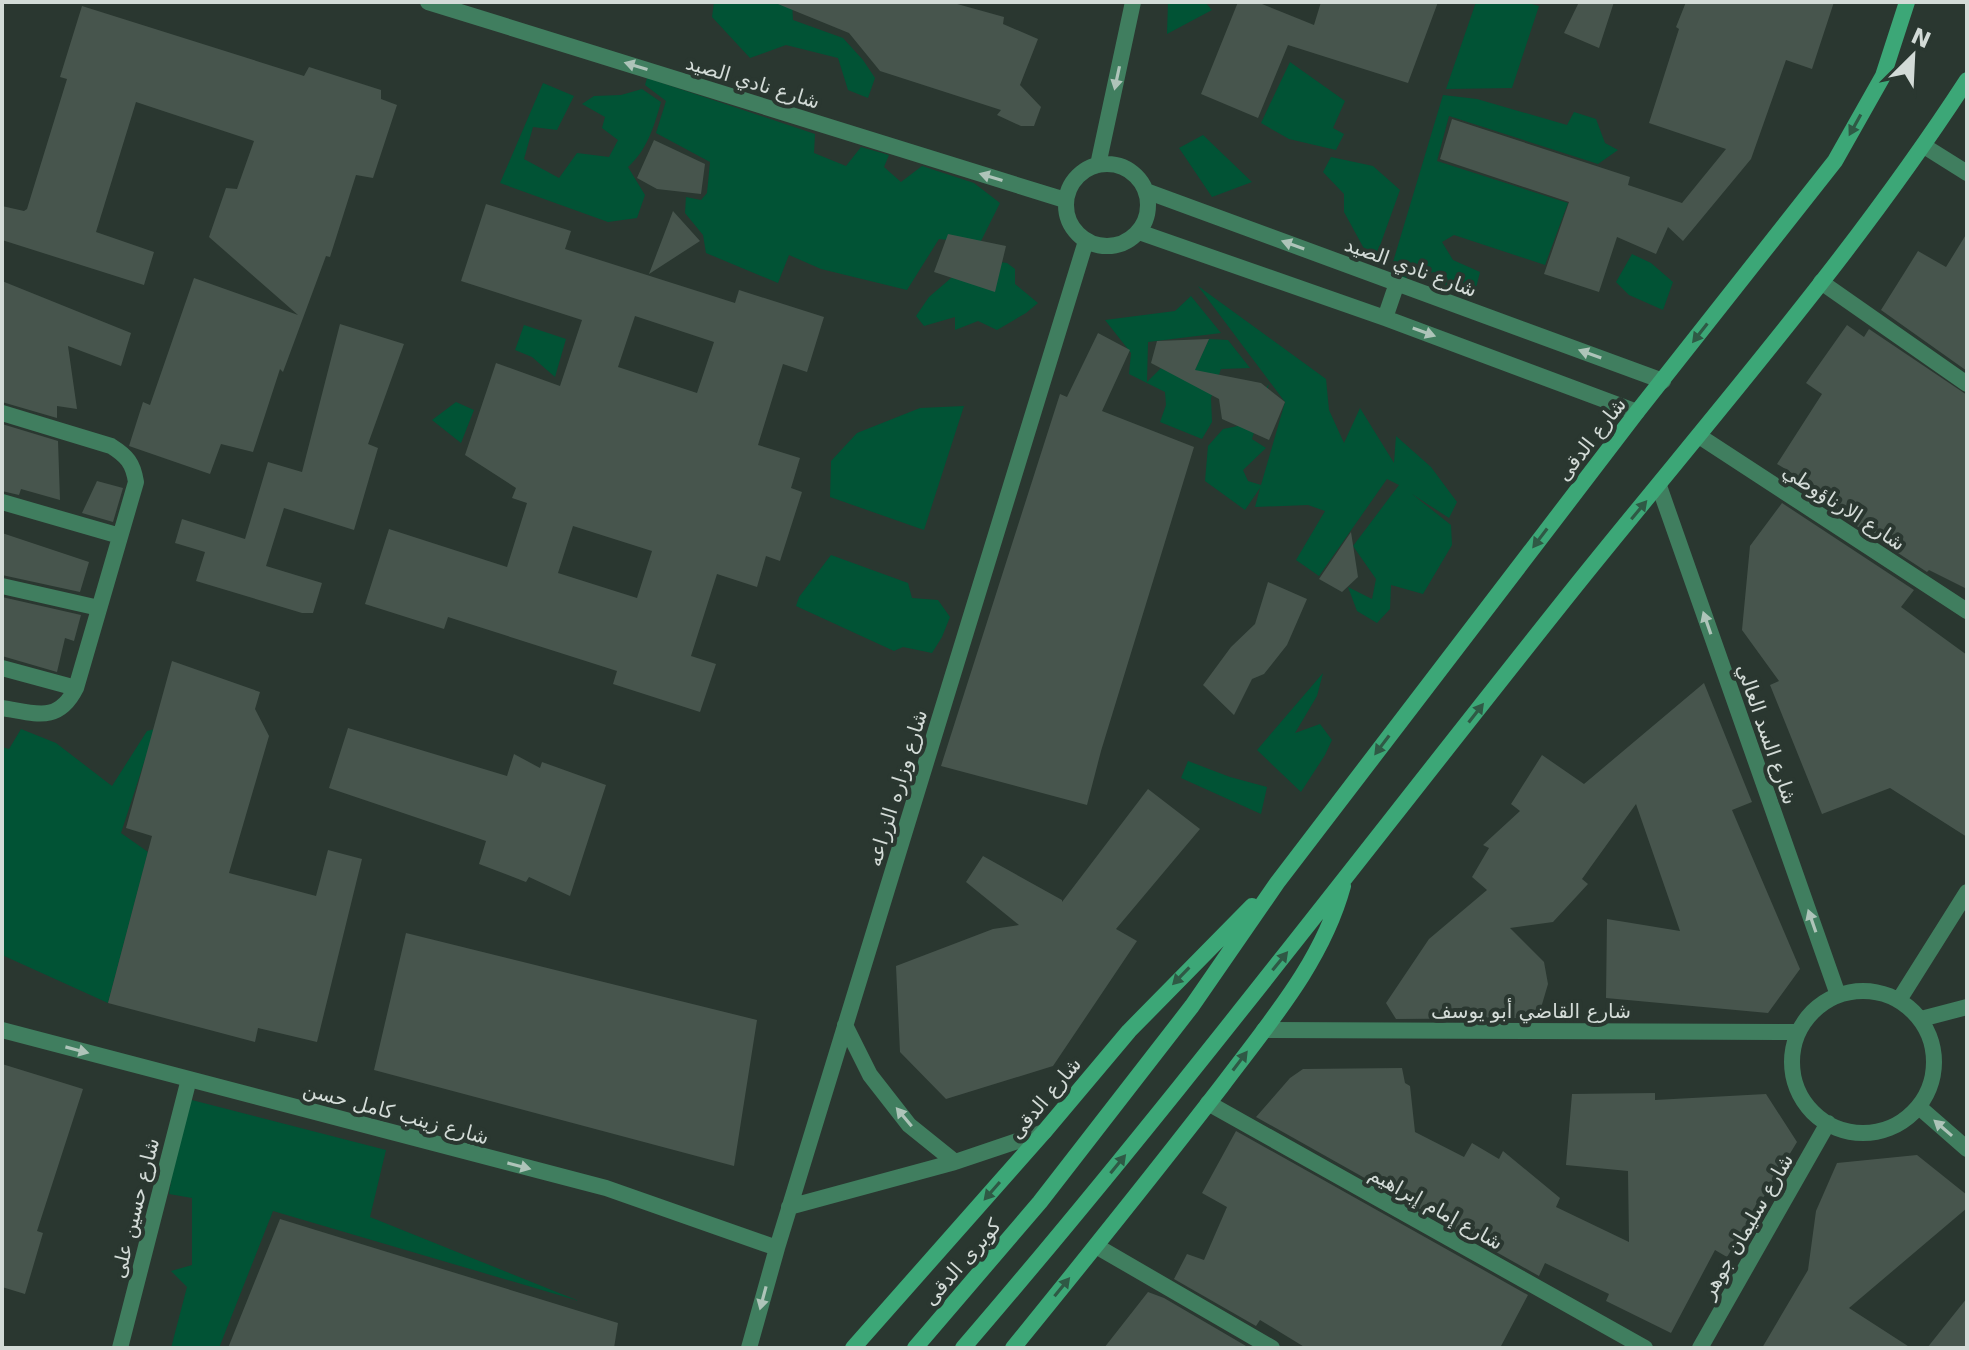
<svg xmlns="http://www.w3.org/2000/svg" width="1969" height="1350" viewBox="0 0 1969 1350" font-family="'DejaVu Sans',Cairo,sans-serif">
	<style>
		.green { fill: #015335 }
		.building { fill: #47554d; fill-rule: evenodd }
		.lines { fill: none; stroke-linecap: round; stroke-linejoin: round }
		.street { stroke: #407e5f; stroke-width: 16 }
		.secondary { stroke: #3ca777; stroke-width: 16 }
		.oneway { fill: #aec4b9 }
		.oneway2 { fill: #2f5945 }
		.labels { text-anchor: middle; stroke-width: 8; stroke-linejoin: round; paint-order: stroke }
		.street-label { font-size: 20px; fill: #d3dbd7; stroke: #2a3730 }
	</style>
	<rect width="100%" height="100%" fill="#2a3730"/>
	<path class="green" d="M714,2H792L793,20L843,38L863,60L875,78L868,98L848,90L838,58L786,45L750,58L712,17Z
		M1168,2H1205L1212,10L1167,34Z
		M1476,2H1525L1539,6L1512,88L1446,89Z
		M1290,62L1345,101L1333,128L1344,134L1336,150L1289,139L1261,123Z
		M647,78L815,134L814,153L846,166L861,147L889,155L884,167L901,182L922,166L974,183L1000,203L980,243L939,239L907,290L821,269L789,255L778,283L706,253L703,235L685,213L686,197L701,200L707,193L710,162L656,133L666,101L645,85Z
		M543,83L574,96L557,130L533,127L524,159L559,178L577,153L609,157L618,140L602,128L605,117L582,104L594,96L621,95L642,89L661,102C654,127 647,150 628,167L645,195L637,218L608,222L500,183Z
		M1443,95L1477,99L1567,125L1574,112L1596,119L1605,143L1618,150L1598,164L1449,116L1437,161L1568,203L1545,265L1454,235L1442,242L1453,260L1480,272L1475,292L1461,295L1446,286L1434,272L1402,279L1390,272Z
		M1203,135L1252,182L1212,197L1179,148Z
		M1331,157L1373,166L1400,190L1373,265L1344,212V194L1323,172Z
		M1632,254L1651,263L1673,282L1663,310L1629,295L1616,282Z
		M992,261L1007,263L1015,269V284L1038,303L1026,313L997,330L978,321L955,330V317L924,326L916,316L929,297L965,266Z
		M1198,286L1326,379L1329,410L1344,443L1360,408L1394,463L1396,436L1431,467L1457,502L1449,518L1412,494L1451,525L1452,545L1423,594L1391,585L1390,609L1377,623L1357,611L1348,587L1372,599L1376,579L1353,546L1399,485L1387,479L1319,576L1296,560L1325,511L1308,505L1255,507L1260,488L1245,510L1205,481L1208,446L1223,429L1238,426L1269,384L1252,439L1266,448L1243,470L1248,481L1261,485L1285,402Z
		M1191,296L1221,333L1148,342L1147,382L1161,368L1189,382L1209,339L1228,340L1250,368L1221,369L1211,398L1212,422L1202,439L1160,422L1166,405L1165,392L1129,374L1131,353L1105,320L1175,311Z
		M524,325L566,339L555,377L532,357L515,350Z
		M456,402L474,410L461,443L432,420Z
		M964,406L924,530L830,497L831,461L857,433L920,408Z
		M831,555L908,583L912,598L938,600L950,617L942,637L932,653L903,647L894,651L796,606L799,597Z
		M1323,673L1317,696L1295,733L1320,724L1332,740L1325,755L1301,792L1257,750Z
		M21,729L56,743L112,786L147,731L155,729L121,833L148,852L108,1003L2,955V747L9,749Z
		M1188,761L1230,777L1267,787L1261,814L1181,778Z
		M184,1098L386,1150L370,1217L579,1301L273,1211L219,1348H171L187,1287L171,1271L192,1265V1198L169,1194Z"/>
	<path class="building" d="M773,2H950L1004,17L1003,24L1038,39L1020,85L1041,107L1034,126H1021L997,115L1001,110L880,71L849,33Z
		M1238,2H1257L1314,25L1321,2H1438L1408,83L1288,45L1258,118L1201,94Z
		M1579,2H1614L1599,48L1564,33Z
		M1686,2H1834L1812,69L1786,60L1751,159L1683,241L1668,227L1656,254L1617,237L1599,292L1544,274L1569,202L1440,159L1452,119L1630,177L1628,185L1682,203L1726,149L1649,123L1679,29L1676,27Z
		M82,6L304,76L309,67L381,90V99L397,105L373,178L356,175L330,257L326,256L283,372L280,369L253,452L221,444L210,474L129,446L143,402L150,405L194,278L298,315L209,237L226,188L237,189L254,141L136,102L96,232L154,252L144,285L2,240V206L24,211L27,209L67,79L60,77Z
		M654,140L705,164L701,194L657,189L637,178Z
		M486,204L571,231L565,249L735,303L739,290L824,317L807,372L783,364L758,445L800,458L791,488L802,492L780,561L766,556L757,587L717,574L691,656L716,664L700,712L613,684L617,671L448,617L444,629L365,604L389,529L507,567L527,503L512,498L516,488L465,455L496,363L560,386L582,320L461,281ZM635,316L714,342L697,393L618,367ZM573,526L652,551L637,598L558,573Z
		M673,211L700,241L649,274Z
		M1967,233V371L1881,310L1918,251L1946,267Z
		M948,234L1006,246L995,292L934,272Z
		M2,281L131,333L121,366L68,346L77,409L57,406V418L2,402Z
		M340,324L404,344L368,444L378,448L354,530L284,508L266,566L322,583L313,613H302L196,581L205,552L175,543L182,519L245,539L268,462L302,472Z
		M1847,325L1864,337L1869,329L1967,395V589L1929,570L1927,572L1794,485L1800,478L1777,464L1822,394L1806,383Z
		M1098,333L1130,350L1102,411L1194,447L1101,751L1087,805L941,766L1060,394L1067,397Z
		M1209,339L1195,370L1261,383L1285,402L1269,440L1222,419L1219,399L1151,363L1157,341Z
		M2,424L58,441L60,500L21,489L19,495L2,491Z
		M97,481L123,488L113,522L82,513Z
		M1782,503L1914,590L1901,607L1967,655V837L1890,788L1822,814L1770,685L1779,681L1742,630L1750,546Z
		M1351,532L1358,577L1342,592L1319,579Z
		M2,533L89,562L80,592L2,575Z
		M1268,582L1307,599L1287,645L1264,674L1252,679L1234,715L1203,685L1231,647L1255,624Z
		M2,597L81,615L74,641L65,638L57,672L2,656Z
		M172,661L260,692L255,709L269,736L229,873L316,896L328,850L362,859L317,1042L258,1028L255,1042L108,1003L152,836L126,828Z
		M1704,683L1752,802L1732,810L1800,969L1768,1013L1606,998L1607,919L1680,931L1636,804L1582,879L1588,884L1553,922L1510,928L1544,962L1548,984L1538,1018L1396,1019L1386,1003L1429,939L1487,890L1472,877L1489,848L1483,845L1520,811L1511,804L1542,755L1584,784Z
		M348,728L507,776L514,754L540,768L542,762L606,785L570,896L529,877L526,882L479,864L486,841L329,788Z
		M1148,789L1200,829L1116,929L1137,941L1053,1066L946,1099L900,1052L896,966L993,929L1019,925L966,882L983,856L1062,900V902Z
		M406,933L757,1020L734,1166L374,1070Z
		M2,1064L83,1089L37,1231L43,1233L25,1294L2,1287Z
		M1402,1068L1405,1083L1410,1086L1415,1132L1464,1157L1472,1143L1499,1159L1503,1151L1560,1198L1556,1207L1629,1242L1628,1171L1566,1165L1572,1094L1655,1093V1100L1766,1094L1797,1142L1727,1257L1715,1250L1671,1333L1606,1301L1609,1294L1545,1263L1539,1276L1256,1117L1290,1078L1303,1069Z
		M1236,1131L1528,1295L1500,1348H1306L1260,1320L1256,1326L1174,1279L1187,1254L1204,1260L1227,1207L1202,1193Z
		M1917,1155L1967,1195V1208L1849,1308L1911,1348H1762L1808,1270L1816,1211L1837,1163Z
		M280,1219L618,1323L614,1348H228Z
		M1148,1292L1164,1298L1246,1346L1245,1348H1104Z
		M1967,1298V1348H1927Z"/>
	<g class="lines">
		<path class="street" d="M428,2L1065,200
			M1924,146L1967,173
			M1066 205a41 41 0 1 1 82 0a41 41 0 1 1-82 0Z
			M1098,165L1133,2
			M1146,191L1663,381
			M1139,232L1385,318L1637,412
			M1821,282L1967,384
			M1385,318L1397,283
			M2,413L111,446C127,456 133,463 136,482L76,688C58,724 35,713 2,708
			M1699,436L1967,611
			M1659,486L1838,995
			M2,502L120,536
			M2,586L99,608
			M2,668L76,688
			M1792 1062a71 71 0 1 1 142 0a71 71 0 1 1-142 0Z
			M1899,1000L1967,892
			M1921,1019L1967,1007
			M845,1025L870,1075L909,1125L955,1162L1044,1132
			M2,1030L606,1188L777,1248
			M1264,1030L1798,1032
			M1208,1103L1645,1348
			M1919,1107L1967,1149
			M789,1207L955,1162
			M1096,1246L1272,1348
			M120,1348L189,1079
			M749,1348L777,1248L1086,241
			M1700,1348L1828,1123"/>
		<path class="secondary" d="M853,1348L1044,1132L1129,1031L1252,906
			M915,1348L1040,1202L1192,1006L1277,883L1637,412L1835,161L1883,76L1907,2
			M963,1348C1175,1102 1371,842 1574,588C1708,421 1850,260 1967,80
			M1013,1348C1083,1262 1153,1175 1221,1087C1268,1024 1322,963 1343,886"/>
	</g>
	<defs><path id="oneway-solid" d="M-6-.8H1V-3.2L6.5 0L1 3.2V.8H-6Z" transform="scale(2)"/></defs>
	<g class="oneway">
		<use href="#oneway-solid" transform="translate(636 66) rotate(-163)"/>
		<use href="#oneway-solid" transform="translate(1117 78) rotate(102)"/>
		<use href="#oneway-solid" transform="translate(991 177) rotate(-163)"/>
		<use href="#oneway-solid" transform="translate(1293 245) rotate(-160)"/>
		<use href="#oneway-solid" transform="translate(1424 332) rotate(20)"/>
		<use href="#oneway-solid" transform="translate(1590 354) rotate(-160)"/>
		<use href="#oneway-solid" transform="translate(1707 623) rotate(-109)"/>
		<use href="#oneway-solid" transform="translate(1812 921) rotate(-109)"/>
		<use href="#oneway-solid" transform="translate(77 1050) rotate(15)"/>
		<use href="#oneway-solid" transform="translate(904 1117) rotate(-130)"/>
		<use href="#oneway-solid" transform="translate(1943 1128) rotate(-139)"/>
		<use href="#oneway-solid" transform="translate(519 1166) rotate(15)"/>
		<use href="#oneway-solid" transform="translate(763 1298) rotate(105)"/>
	</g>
	<g class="oneway2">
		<use href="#oneway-solid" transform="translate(1855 125) rotate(119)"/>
		<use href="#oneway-solid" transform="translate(1700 333) rotate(128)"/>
		<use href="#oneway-solid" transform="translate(1639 510) rotate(-50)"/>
		<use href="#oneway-solid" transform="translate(1540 538) rotate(127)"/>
		<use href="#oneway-solid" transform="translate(1476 713) rotate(-52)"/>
		<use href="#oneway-solid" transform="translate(1382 745) rotate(127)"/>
		<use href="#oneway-solid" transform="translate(1280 961) rotate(-51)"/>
		<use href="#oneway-solid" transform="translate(1181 976) rotate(134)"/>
		<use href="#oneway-solid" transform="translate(1240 1061) rotate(-53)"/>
		<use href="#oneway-solid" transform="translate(1118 1164) rotate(-51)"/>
		<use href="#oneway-solid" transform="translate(992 1191) rotate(131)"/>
		<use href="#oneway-solid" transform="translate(1062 1287) rotate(-51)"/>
	</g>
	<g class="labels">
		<g class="street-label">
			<text transform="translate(753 82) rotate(17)" y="7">شارع نادي الصيد</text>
			<text transform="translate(1411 267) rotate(20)" y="7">شارع نادي الصيد</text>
			<text transform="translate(1591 439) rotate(-52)" y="7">شارع الدقى</text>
			<text transform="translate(1844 507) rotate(33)" y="7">شارع الارناؤوطي</text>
			<text transform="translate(1767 734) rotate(71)" y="7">شارع السد العالي</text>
			<text transform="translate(897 788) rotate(-73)" y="7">شارع وزاره الزراعه</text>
			<text x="1531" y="1018">شارع القاضي أبو يوسف</text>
			<text transform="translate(1045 1098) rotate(-50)" y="7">شارع الدقى</text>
			<text transform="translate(396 1113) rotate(15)" y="7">شارع زينب كامل حسن</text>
			<text transform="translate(135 1208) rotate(-76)" y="7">شارع حسين على</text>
			<text transform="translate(1436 1208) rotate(29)" y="7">شارع إمام إبراهيم</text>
			<text transform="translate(1747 1226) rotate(-60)" y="7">شارع سليمان جوهر</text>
			<text transform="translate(962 1262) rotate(-49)" y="7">كوبرى الدقى</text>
		</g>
	</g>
	<rect width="1969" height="1350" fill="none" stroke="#d3dbd7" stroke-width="8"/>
	<g transform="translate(1913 56) rotate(24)" stroke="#2a3730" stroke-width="6" paint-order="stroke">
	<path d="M0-6L14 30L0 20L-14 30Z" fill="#d3dbd7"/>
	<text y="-12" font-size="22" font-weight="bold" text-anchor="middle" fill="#d3dbd7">N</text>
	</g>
</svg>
